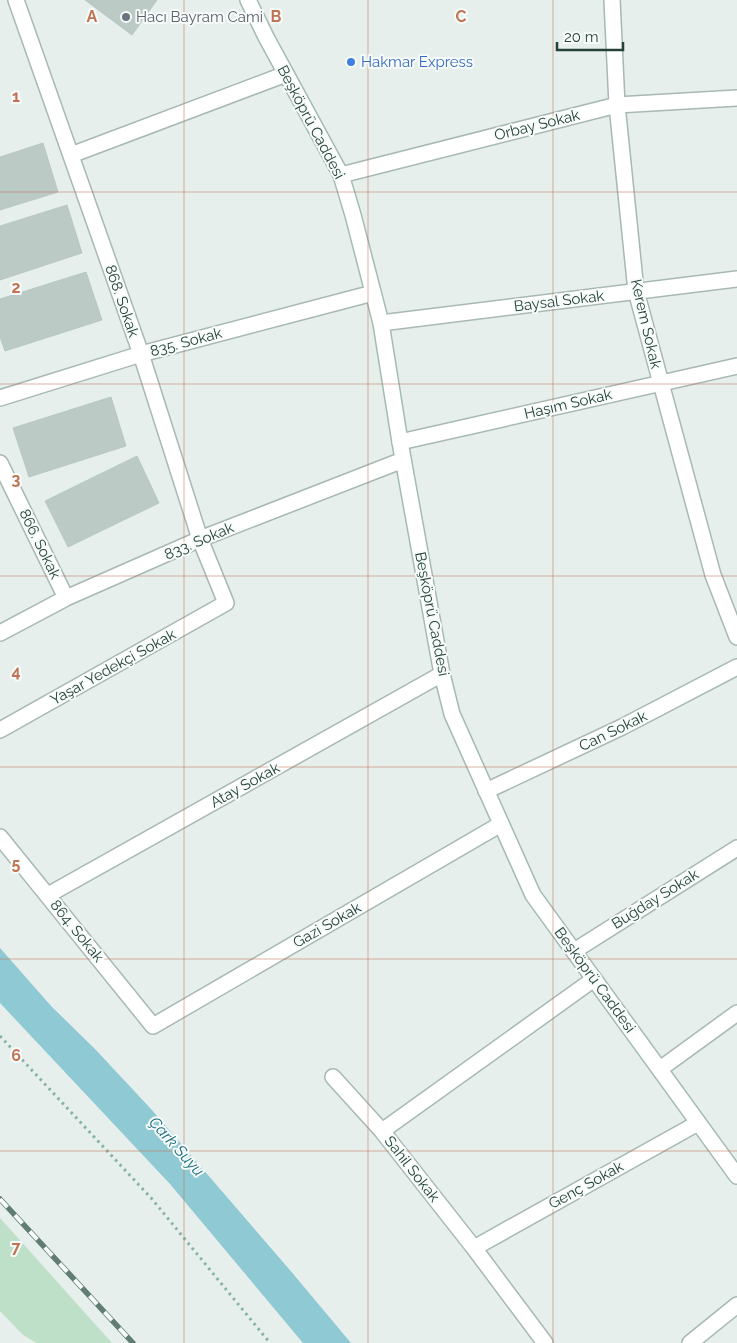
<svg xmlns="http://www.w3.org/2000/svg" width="737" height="1343" viewBox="0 0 737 1343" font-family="Raleway,sans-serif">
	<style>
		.green { fill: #bfe0c8 }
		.water { fill: #8ec9d4 }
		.building { fill: #bbcac4; stroke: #b8c9c2 }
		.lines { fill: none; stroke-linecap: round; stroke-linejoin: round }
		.street-casing { stroke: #a8b8b2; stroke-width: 18 }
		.secondary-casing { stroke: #a4bbb3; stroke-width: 18 }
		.path { stroke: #86b3a5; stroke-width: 3; stroke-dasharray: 2.5 4; stroke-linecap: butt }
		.street { stroke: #fff; stroke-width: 15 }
		.secondary { stroke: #fff; stroke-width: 15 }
		.rail-casing { stroke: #5f7d75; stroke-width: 5.5 }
		.rail { stroke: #f7fbf9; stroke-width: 4; stroke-dasharray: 11; stroke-linecap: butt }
		.grid { fill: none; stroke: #c07456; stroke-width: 1; stroke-opacity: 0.55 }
		.worship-dot { fill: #6b7280; stroke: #f7fbf9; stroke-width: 2 }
		.shop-dot { fill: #3f7fe0; stroke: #f7fbf9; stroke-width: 2 }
		.labels { text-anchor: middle; stroke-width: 4; stroke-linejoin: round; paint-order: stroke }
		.worship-label { font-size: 15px; fill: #5b616d; stroke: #f7fbf9; text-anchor: start }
		.shop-label { font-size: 15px; fill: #366cbe; stroke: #f7fbf9; text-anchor: start }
		.street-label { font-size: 15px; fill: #24423a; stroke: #f7fbf9 }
		.water-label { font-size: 16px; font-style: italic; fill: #1c6f80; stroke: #f7fbf9 }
		.grid-label { font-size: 16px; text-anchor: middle; font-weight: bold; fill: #c07456; stroke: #f7fbf9; stroke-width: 4; stroke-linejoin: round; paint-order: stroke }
	</style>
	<rect width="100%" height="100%" fill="#e6efeb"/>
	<path class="green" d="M0,1218L112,1343H36L22,1334L0,1311Z"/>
	<path class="water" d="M0,948L52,1007L95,1049L151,1109L289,1269L351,1343H303L170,1184L0,1003Z"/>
	<path class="building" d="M85,0H157L132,35Z
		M43,143L58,192L0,210V157Z
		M67,205L82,253L0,280V226Z
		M86,272L102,320L5,351L0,337V299Z
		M111,397L126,446L29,477L13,428Z
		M137,456L159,503L68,547L45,501Z"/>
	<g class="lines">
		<defs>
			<path id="street" d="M612,0L617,105L636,291L713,575L737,637
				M71,155L286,74
				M341,175L617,105L737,98
				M381,323L737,279
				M0,398L141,354L373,293
				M400,442L737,366
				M0,463L66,598
				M0,633L66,598L200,539L403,460
				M0,730L226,603L200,539L141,354L16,0
				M486,791L622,727L737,667
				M0,837L153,1026L501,824
				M48,895L442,674
				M574,951L737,848
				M660,1069L737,1013
				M333,1077L382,1131
				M474,1248L698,1123
				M545,1343L474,1248L382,1131L594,979
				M690,1343L737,1305"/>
			<path id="secondary" d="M248,0L266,37L341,175L353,215L381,323L400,442L442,674L452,714L533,895L737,1176"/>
		</defs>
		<use href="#street" class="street-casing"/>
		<use href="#secondary" class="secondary-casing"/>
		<path class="path" d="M0,1036L152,1199L270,1343"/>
		<use href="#street" class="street"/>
		<use href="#secondary" class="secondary"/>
		<defs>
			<path id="rail" d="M0,1199L133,1343"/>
		</defs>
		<use href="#rail" class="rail-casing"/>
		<use href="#rail" class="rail"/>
	</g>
	<path class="grid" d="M184,0V1343M368,0V1343M553,0V1343M0,192H737M0,384H737M0,576H737M0,767H737M0,959H737M0,1151H737"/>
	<circle class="worship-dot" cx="126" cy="17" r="5"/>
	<circle class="shop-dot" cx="351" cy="62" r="5"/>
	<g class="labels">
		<g class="worship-label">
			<text x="136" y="22">Hacı Bayram Cami</text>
		</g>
		<g class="shop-label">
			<text x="361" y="67">Hakmar Express</text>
		</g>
		<g class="street-label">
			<text transform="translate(311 122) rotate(62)" y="5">Beşköprü Caddesi</text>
			<text transform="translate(537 125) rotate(-14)" y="5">Orbay Sokak</text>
			<text transform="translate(122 301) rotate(71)" y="5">868. Sokak</text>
			<text transform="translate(559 301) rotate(-7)" y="5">Baysal Sokak</text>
			<text transform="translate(646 324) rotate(77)" y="5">Kerem Sokak</text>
			<text transform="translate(186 342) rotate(-15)" y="5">835. Sokak</text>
			<text transform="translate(568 404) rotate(-13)" y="5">Haşım Sokak</text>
			<text transform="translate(199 541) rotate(-23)" y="5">833. Sokak</text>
			<text transform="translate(40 544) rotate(64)" y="5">866. Sokak</text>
			<text transform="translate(432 614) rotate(79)" y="5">Beşköprü Caddesi</text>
			<text transform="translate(113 667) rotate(-29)" y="5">Yaşar Yedekçi Sokak</text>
			<text transform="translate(613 731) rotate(-26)" y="5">Can Sokak</text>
			<text transform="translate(245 785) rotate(-29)" y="5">Atay Sokak</text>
			<text transform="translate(655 899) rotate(-32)" y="5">Buğday Sokak</text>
			<text transform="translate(327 925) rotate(-30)" y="5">Gazi Sokak</text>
			<text transform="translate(77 931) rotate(51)" y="5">864. Sokak</text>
			<text transform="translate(595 980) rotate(54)" y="5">Beşköprü Caddesi</text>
			<text transform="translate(412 1169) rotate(52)" y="5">Sahil Sokak</text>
			<text transform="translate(586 1185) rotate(-29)" y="5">Genç Sokak</text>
		</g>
		<g class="water-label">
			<text transform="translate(177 1146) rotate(48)" y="6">Çark Suyu</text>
		</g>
	</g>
	<g class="grid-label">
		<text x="92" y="22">A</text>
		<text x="276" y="22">B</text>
		<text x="461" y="22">C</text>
		<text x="16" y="102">1</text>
		<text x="16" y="293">2</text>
		<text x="16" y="485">3</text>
		<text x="16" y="677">4</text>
		<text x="16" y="869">5</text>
		<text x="16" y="1061">6</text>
		<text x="16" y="1253">7</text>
	</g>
	<path d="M557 42v8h66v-8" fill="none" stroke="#24423a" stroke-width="2.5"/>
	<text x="564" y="42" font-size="15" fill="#24423a" stroke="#f7fbf9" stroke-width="4" paint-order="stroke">20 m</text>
</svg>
